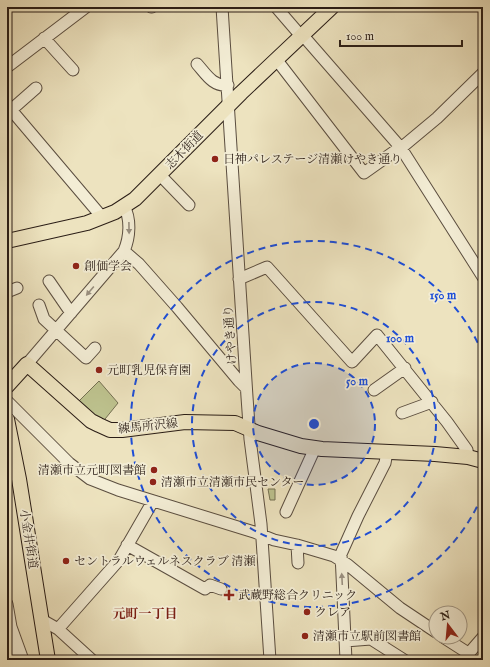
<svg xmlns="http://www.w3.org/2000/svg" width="490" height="667" viewBox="0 0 490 667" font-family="'IM FELL English','Noto Serif JP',serif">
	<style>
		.green { fill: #bdc28e; stroke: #747052 }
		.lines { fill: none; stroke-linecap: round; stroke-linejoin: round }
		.minor-casing { stroke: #5b4e40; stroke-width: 13 }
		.major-casing { stroke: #2a1d16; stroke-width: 16 }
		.minor { stroke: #f3edd5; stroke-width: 11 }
		.major { stroke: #ede3bf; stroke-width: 14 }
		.oneway { fill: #998f7f }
		.ring { fill: none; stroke: #1d4ed8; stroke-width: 2; stroke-dasharray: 7 5 }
		.poi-dot { fill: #8f2418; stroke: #f3edd5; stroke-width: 1.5 }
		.labels { text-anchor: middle; stroke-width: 3.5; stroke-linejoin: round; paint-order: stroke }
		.street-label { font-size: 12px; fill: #2a1d16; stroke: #f3edd5 }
		.poi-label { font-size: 12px; fill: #2a1d16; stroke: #f3edd5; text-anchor: start }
		.neighbourhood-label { font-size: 13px; font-weight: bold; fill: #7a1f14; stroke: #f3edd5 }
		.centre { fill: #1d4ed8; stroke: #f3edd5; stroke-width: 2 }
		.ring-label { font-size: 12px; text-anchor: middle; font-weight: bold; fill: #1d4ed8; stroke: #f3edd5; stroke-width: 3.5; stroke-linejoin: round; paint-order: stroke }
	</style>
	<rect width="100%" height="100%" fill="#ede3bf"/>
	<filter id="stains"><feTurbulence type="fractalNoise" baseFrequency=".005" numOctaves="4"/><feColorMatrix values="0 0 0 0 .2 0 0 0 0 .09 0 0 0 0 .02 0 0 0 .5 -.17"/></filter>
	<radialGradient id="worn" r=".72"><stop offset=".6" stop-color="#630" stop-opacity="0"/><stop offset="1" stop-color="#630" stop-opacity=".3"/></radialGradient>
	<path class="green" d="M99,381L118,403L101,424L76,404Z
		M268,489H275V500H270Z"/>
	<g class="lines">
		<defs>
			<path id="minor" d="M151,7H152
				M222,7L247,397L250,439L261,524L270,660
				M276,7L301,36L306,39L401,148L483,277
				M44,38L73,70
				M276,59L364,173L395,151L401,148L437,118L483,73
				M197,64C206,74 213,87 228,85
				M7,67L86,7
				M7,105L102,217
				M11,110L36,88
				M160,175L189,205
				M124,251L139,264L177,307L239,381L246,388
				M239,279L267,267L352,362L377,335L447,422L467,450L468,457
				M49,281L71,313
				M7,292L17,288
				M39,305L44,319L86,358L95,348
				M27,364L124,251C130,237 131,219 124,206
				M374,390L405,368
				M7,401L69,463L90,479L118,490L254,532L274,540L297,545L334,556L348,565L400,608L436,632
				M402,413L432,402
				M286,512L315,448
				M127,545L205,589L210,585L221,589
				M297,545L298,563
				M7,604L11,627L23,660
				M42,620L58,629L92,660
				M58,629L119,560L153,501
				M443,637L468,653
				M345,641L371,639L404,660
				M7,656L18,648
				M346,660L341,554L358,516L385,463L387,452
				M463,660L483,637"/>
			<path id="major" d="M7,241L87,223L115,212L135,199L241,93L332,7
				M7,386L27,364L91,421L99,425L110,430H122L185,422L235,423L258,433L301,446L322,449L435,454L468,457L483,461
				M7,419L19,479L48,660"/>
		</defs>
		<use href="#minor" class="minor-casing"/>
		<use href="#major" class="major-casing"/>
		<use href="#minor" class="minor"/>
		<use href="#major" class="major"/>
	</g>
	<defs><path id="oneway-solid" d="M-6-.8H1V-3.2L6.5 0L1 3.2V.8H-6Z"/></defs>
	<g class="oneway">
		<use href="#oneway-solid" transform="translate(129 228) rotate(89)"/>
		<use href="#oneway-solid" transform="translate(90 291) rotate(130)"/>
		<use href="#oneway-solid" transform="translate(342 579) rotate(-93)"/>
	</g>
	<circle cx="314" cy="424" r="61" fill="#1d4ed8" fill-opacity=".12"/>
	<g class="ring">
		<circle cx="314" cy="424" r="61"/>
		<circle cx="314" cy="424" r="122"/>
		<path d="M482 496A183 183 0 1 1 482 352"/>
	</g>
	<g class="poi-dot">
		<circle cx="215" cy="159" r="4"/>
		<circle cx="76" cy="266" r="4"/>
		<circle cx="99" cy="370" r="4"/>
		<circle cx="154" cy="470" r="4"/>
		<circle cx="153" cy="482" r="4"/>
		<circle cx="66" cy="561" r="4"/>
		<path d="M227 589h4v4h4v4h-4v4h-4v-4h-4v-4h4z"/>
		<circle cx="307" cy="612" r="4"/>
		<circle cx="305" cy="636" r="4"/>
	</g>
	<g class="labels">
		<g class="street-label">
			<text transform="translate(184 150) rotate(-46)" y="4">志木街道</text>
			<text transform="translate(230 335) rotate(-94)" y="4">けやき通り</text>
			<text transform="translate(148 426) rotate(-6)" y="4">練馬所沢線</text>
			<text transform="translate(29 539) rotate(81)" y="4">小金井街道</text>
		</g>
		<g class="poi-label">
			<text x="223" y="163">日神パレステージ清瀬けやき通り</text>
			<text x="84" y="270">創価学会</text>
			<text x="107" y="374">元町乳児保育園</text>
			<text x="146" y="474" text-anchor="end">清瀬市立元町図書館</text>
			<text x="161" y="486">清瀬市立清瀬市民センター</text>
			<text x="74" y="565">セントラルウェルネスクラブ 清瀬</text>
			<text x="238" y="599">武蔵野総合クリニック</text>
			<text x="315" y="616">クレア</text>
			<text x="313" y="640">清瀬市立駅前図書館</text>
		</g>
		<g class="neighbourhood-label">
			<text x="145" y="618">元町一丁目</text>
		</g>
	</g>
	<circle cx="314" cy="424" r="6" class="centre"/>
	<g class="ring-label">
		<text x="443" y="299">150 m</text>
		<text x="400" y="342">100 m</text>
		<text x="357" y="385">50 m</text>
	</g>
	<rect width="490" height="667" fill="none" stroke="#ede3bf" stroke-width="24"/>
	<rect x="8" y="8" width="474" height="651" fill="none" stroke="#2a1d16" stroke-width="2"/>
	<rect x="12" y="12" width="466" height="643" fill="none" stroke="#2a1d16"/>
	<g transform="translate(448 625) rotate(344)"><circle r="19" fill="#f3edd5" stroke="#a39a89"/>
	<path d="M0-3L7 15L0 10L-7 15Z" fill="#8f2418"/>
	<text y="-6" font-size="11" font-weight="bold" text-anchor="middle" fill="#2a1d16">N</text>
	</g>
	<path d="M340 40v6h122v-6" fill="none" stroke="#2a1d16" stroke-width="2"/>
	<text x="346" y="40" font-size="12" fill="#2a1d16" stroke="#f3edd5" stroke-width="3" paint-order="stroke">100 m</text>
	<rect width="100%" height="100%" filter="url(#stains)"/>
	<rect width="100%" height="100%" fill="url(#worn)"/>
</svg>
